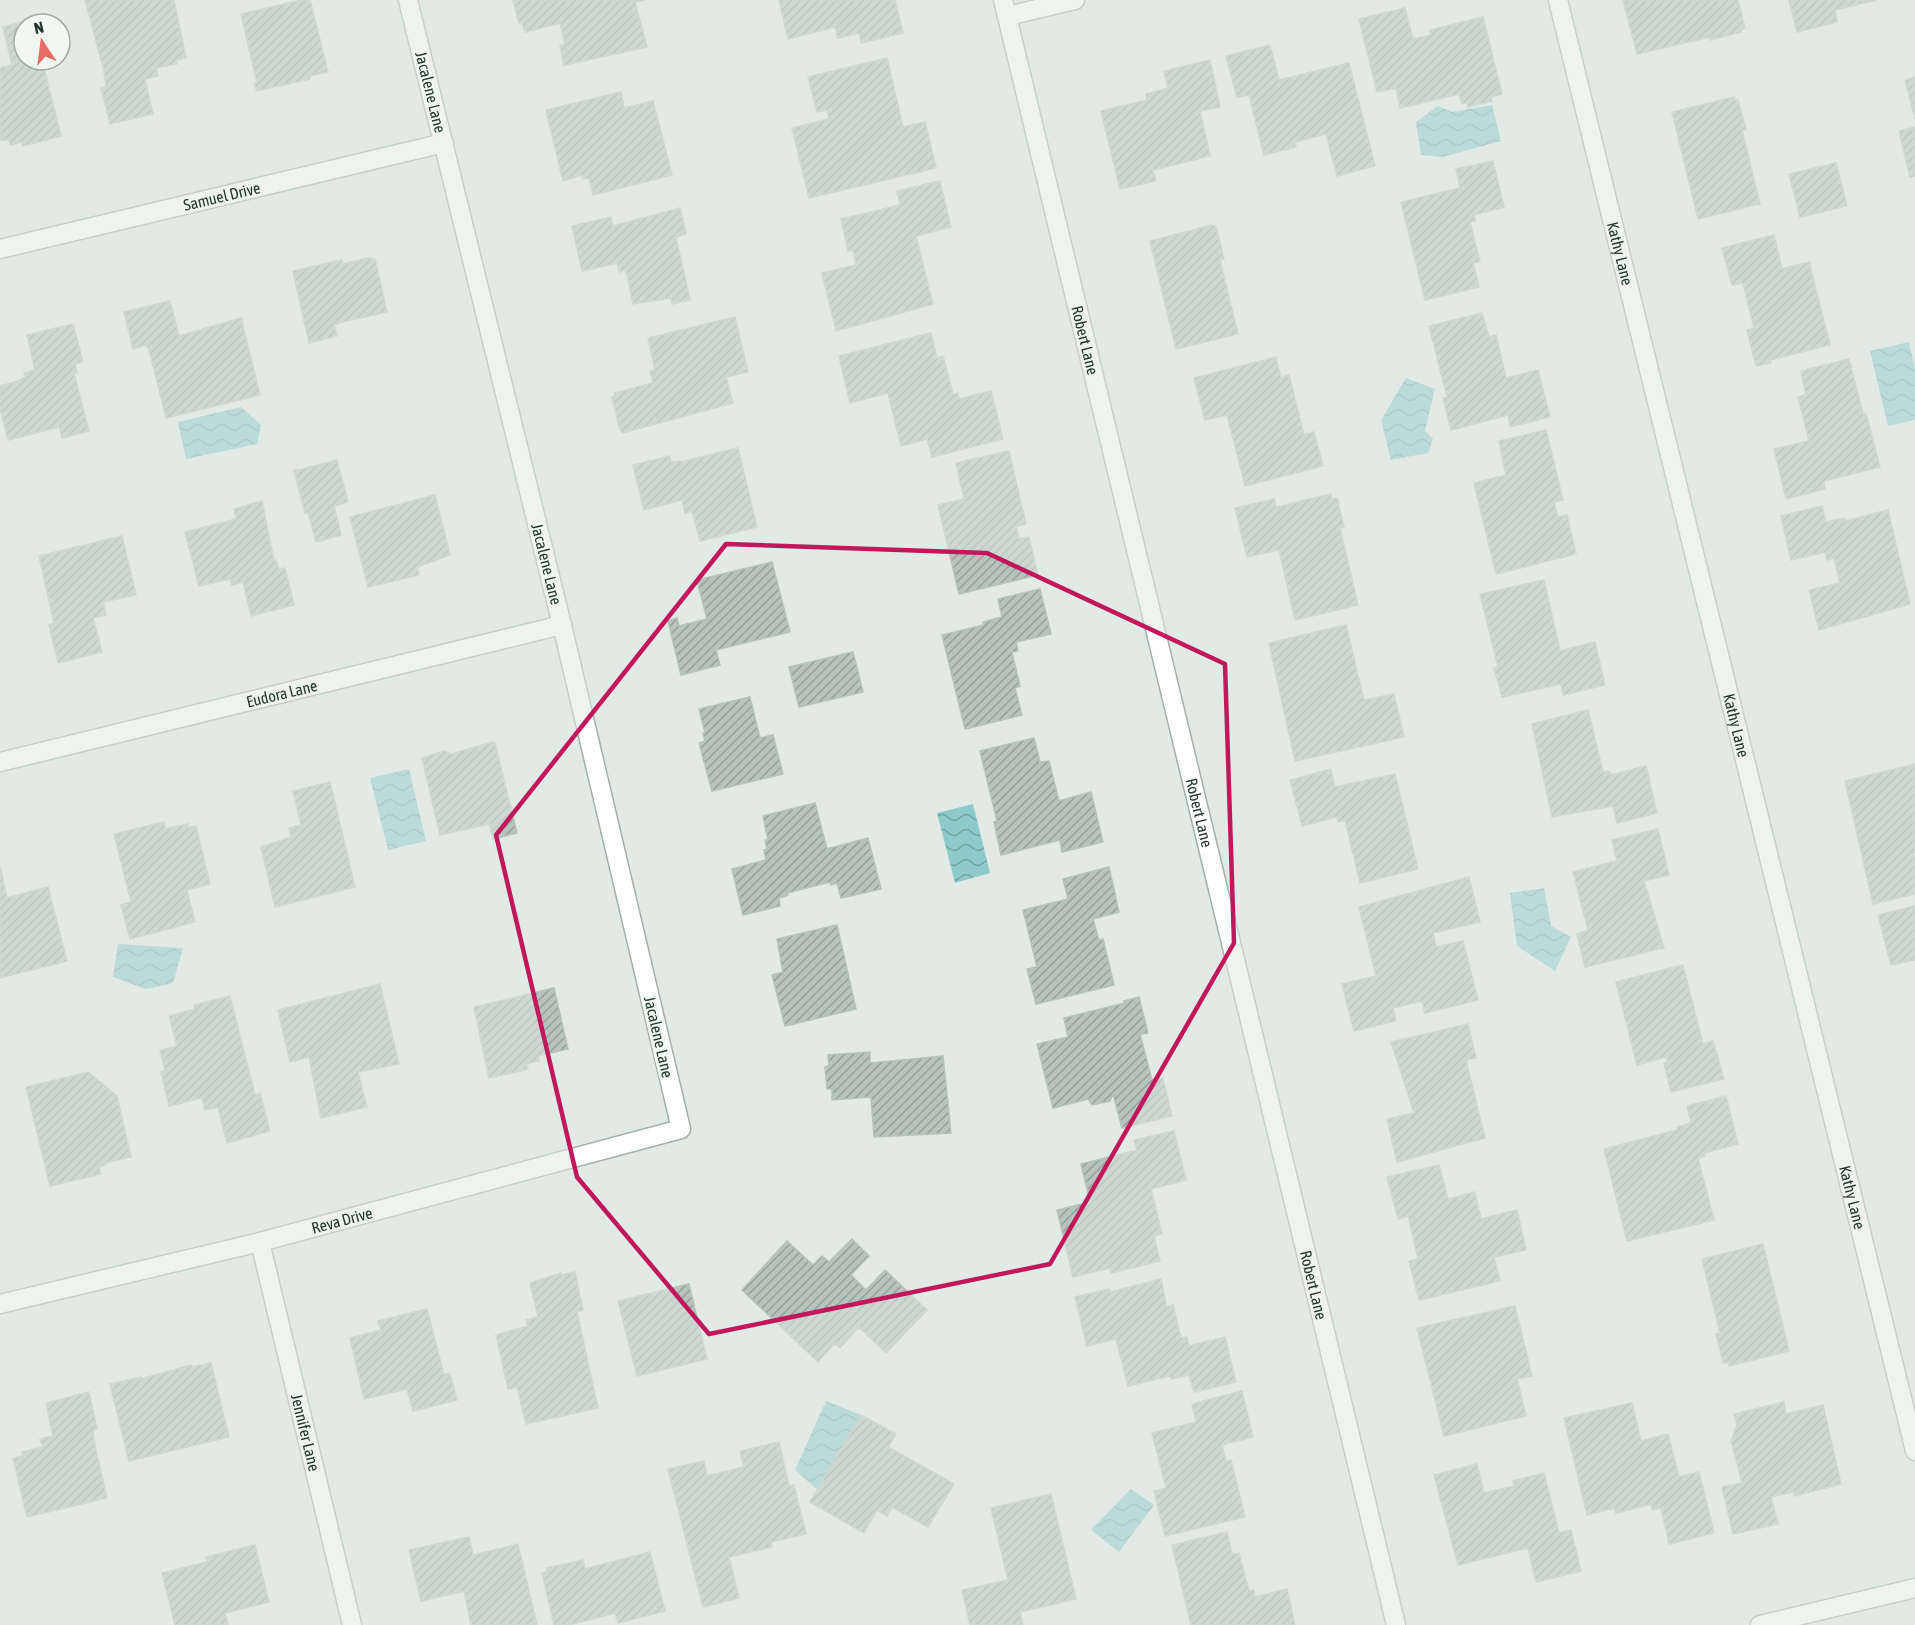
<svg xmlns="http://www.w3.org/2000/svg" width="1915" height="1625" viewBox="0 0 1915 1625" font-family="'Asap Condensed',sans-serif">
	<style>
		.water { fill: url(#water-waves) }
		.building { fill: url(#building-hatch); stroke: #b4c3ba; stroke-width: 1.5 }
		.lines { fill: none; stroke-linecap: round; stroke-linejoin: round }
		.street-casing { stroke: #a4b1aa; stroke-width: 21 }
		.street { stroke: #fff; stroke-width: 18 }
		.marked { fill: none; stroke: #c2185b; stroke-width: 4.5; stroke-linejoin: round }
		.labels { text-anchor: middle; stroke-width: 6; stroke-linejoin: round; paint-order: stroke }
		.street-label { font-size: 16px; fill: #23392f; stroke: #f1f7f3 }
	</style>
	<defs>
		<pattern id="water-waves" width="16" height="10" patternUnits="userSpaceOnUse" patternTransform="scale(1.5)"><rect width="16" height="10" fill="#8dcac9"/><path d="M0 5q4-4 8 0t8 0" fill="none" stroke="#73a5a4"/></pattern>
		<pattern id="building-hatch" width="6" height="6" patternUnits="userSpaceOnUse" patternTransform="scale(1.5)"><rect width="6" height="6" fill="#b6c4bd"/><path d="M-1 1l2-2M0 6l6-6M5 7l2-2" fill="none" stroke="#94a09a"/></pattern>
	</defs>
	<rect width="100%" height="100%" fill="#e1eae4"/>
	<path class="water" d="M1492,105L1501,141L1443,157L1421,155L1416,122L1438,106L1452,112Z
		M1909,342L1915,368V420L1888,426L1870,351Z
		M1406,378L1435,389L1425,431L1433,439L1428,453L1391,460L1381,420Z
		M241,407L261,425L257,444L186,459L178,422Z
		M409,769L426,841L388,850L370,778Z
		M973,804L990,873L955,883L937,813Z
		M1544,888L1551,926L1571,937L1555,971L1517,946L1510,893Z
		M118,944L183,948L173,983L146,989L113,977Z
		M826,1401L861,1415L818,1490L795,1470Z
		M1131,1489L1154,1505L1119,1552L1091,1530Z"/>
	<path class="building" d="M85,0H174L186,58L176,60L177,64L156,68L158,76L145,79L153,114L110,124L101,88L106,87L104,71Z
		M302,0H310L328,72L310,76V79L257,91L254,84L257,83L241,14Z
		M513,0H645L635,2L647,47L564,65L560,45L565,44L560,23L525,32L522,22L519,23Z
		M779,0H895L903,33L861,43L859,33L838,38L835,27L788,39Z
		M1623,0H1738L1745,28L1741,29V32L1710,40V37L1637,54Z
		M1789,0H1876L1835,10L1837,22L1797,32Z
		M1405,8L1413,39L1431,35L1430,30L1483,17L1502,94L1491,97L1492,101L1468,107L1467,102L1462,104L1459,94L1400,108L1396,88L1377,92L1359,19Z
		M32,19L33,24H24V60H42L61,136L23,146L22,142L10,145L9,140H0V68L12,65L3,27Z
		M1270,45L1279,80L1349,63L1375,166L1337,176L1326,134L1295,142L1296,147L1264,155L1249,95L1237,97L1226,56Z
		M887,58L903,127L925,122L936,168L809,198L792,128L829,119L827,110L817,112L808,77Z
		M1210,60L1220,107L1200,111L1210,156L1153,170L1156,181L1120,189L1101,111L1147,100L1146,94L1168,88L1164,71Z
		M1915,77V119L1905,80Z
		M621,92L624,108L653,101L672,175L593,195L589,178L583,179L582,175L563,181L546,110Z
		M1734,97V100H1738L1746,129L1742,130L1760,204L1698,219L1672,112Z
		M1915,127V176L1910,177L1899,131Z
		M1493,161L1504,207L1474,215L1475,221L1470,222L1480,262L1473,263L1479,287L1425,300L1401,202L1460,188L1456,169Z
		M1836,163L1847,206L1800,217L1789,174Z
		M940,181L951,227L916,236L933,304L836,331L822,273L856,265L853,250L848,251L841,219L900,205L897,191Z
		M680,208L686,234L676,237L690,300L672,304L671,298L633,304L626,270L619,272L617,263L582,271L572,226L611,217L613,226Z
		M1212,225L1216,227L1224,259L1220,260L1238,334L1176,349L1150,241Z
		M1774,235L1782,269L1809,262L1830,345L1770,360L1771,363L1756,366L1747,330L1754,328L1743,283L1732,285L1722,248Z
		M368,258L375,259L387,312L334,324L337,336L309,343L293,271L342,260L343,264Z
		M170,301L179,336L241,318L260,395L166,418L149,349L146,345L133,349L124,312Z
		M1482,313L1489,337L1496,335L1506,378L1538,370L1550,417L1510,427L1508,415L1451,430L1443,398L1447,397L1429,326Z
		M735,317L748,372L726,377L733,403L623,433L620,430L612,397H615L614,393L653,383L650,371L655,370L648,338Z
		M73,324L83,362L75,364L77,373H74L89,431L62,438L59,427L8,440L0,408V386L18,381L25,377L24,373L35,370L27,335Z
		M931,333L937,358L943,356L953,394L958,393L959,399L991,391L1003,439L932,457L927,439L901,446L888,393L850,403L839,356Z
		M1276,357L1281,378L1289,375L1304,435L1314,432L1323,466L1245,486L1227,415L1205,420L1194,378Z
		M1849,359L1863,414L1866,413L1880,467L1824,481L1825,489L1786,499L1774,449L1809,441L1798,397L1806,395L1801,371Z
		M1546,430L1563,500L1554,502L1558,517L1567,515L1576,554L1496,574L1474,483L1506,475L1499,441Z
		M738,448L757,527L700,541L692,511L685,513L682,500L644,510L633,465L670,456L671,462L684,461Z
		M1009,451L1026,524L1016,527L1019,539L1029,537L1038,575L959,594L938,505L964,499L956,463Z
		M337,460L348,502L334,506L341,535L316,542L308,512L305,513L294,471Z
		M1331,494L1332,499L1337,498L1344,527L1340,528L1358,605L1295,620L1279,550L1247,557L1235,508L1274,499L1276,507Z
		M435,495L450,555L417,567L419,575L368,587L350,517Z
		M262,501L274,561L276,560L279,569L285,568L294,605L251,616L243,582L232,585L230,579L199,586L185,532L236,519L234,509Z
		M1822,506L1826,522L1845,518V521L1888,510L1910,604L1819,630L1809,590L1840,583L1834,558L1827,560L1825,552L1791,560L1781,516Z
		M122,536L136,595L103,602L106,615L93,618L102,652L58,663L49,625L54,623L39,556Z
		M772,562L790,632L716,650L720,665L681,675L668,621L677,618L679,626L707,619L697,580Z
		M1544,580L1560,651L1595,642L1605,685L1563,695L1561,684L1502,697L1494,668L1498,667L1480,594Z
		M1040,589L1051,634L1016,642L1018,651L1012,652L1020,686L1015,688L1022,715L965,729L942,635L984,625L983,622L1002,617L998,599Z
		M1346,625L1364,700L1394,694L1404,737L1295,761L1269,643Z
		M853,652L863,692L799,707L789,667Z
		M750,697L760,738L773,735L783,774L712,791L699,743L705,741L703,733H705L699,709Z
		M1588,710L1603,772L1609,771L1611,775L1646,766L1657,813L1617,823L1613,806L1552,817L1532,724Z
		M1034,738L1040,762L1049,761L1059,801L1091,792L1103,842L1062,852L1060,840L1001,855L994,822L997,821L980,751Z
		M492,742L495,743L517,833L493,839L489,824L440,835L422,758L444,751L451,754Z
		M1915,764V853L1912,854L1915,859V894L1873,904L1845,781Z
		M1331,769L1335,787L1395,774L1418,869L1360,883L1345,820L1338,822L1337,817L1302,826L1290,780Z
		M330,782L355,887L275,907L261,847L291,837L289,828L301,825L293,791Z
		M815,803L827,849L868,838L881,889L841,898L837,883L831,885L830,882L787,893L788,895L779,898L780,906L743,915L732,869L766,860L764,850L767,849L765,840H768L763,816Z
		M164,822L165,829L188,824L189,828L196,826L210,884L187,890L195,922L130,939L121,905L131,902L114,834Z
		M1658,829L1669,875L1644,881L1664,948L1585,967L1577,934L1588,930L1573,872L1617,861L1612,840Z
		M0,866L7,898L48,887L67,961L0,978Z
		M1109,867L1119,912L1093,919L1099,940L1103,939L1114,985L1036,1004L1027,969L1037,967L1023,910L1068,899L1063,879Z
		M1469,877L1480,922L1433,933L1436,947L1463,941L1478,1000L1425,1013L1422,1001L1393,1008L1396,1021L1354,1031L1342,984L1376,976L1359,907Z
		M1915,906V960L1891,965L1878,915Z
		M837,925L856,1009L785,1026L772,975L783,972L777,939Z
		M1683,965L1703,1044L1713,1041L1724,1079L1671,1092L1664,1063L1668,1062L1666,1057L1637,1065L1616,982Z
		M380,984L399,1064L358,1072L367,1107L321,1118L309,1057L290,1062L278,1010Z
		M554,988L568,1049L538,1056L539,1061L526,1064L528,1069L489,1078L474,1007Z
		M230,996L255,1095L260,1093L270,1131L227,1143L218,1107L205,1110L202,1098L169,1106L161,1072L165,1071L160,1050L177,1046L169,1016L195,1009L194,1005Z
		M1139,997L1148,1033L1140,1034L1152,1080L1163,1078L1172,1116L1122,1128L1113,1094L1110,1101L1092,1105L1088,1099L1053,1108L1037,1044L1068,1037L1064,1018L1125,1003L1124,1001Z
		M1468,1024L1476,1058L1466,1060L1485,1138L1397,1162L1387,1119L1414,1113L1391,1042Z
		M870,1052V1063L943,1056L951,1133L874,1137L871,1097L832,1100V1089H827L825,1067L829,1066L828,1055Z
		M88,1072L117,1096L131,1157L106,1163V1165L99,1167L101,1174L50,1186L26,1087Z
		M1726,1096L1738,1144L1704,1153L1705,1156L1698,1158L1714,1220L1627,1241L1604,1149L1677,1130V1127L1691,1123L1687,1106Z
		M1174,1131L1186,1180L1151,1189L1162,1234L1154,1236L1160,1261L1111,1273L1110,1268L1073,1277L1057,1210L1090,1202L1081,1164L1137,1150L1134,1140Z
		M1439,1165L1448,1199L1475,1192L1481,1219L1517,1210L1526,1250L1494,1257L1500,1281L1419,1300L1409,1261L1418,1259L1408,1216L1398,1219L1387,1177Z
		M852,1239L869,1256L851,1275L866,1290L885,1270L927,1310L886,1353L859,1327L840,1348L835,1343L818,1362L742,1290L787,1241L813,1265L822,1256L829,1262Z
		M1763,1244L1789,1351L1729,1366L1728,1362L1723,1363L1716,1334L1720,1333L1702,1259Z
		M575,1272L583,1310L577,1312L598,1408L526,1424L517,1387L508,1389L496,1335L528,1326L526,1320L538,1317L530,1283L561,1273V1275Z
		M1161,1279L1167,1307L1173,1305L1181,1338L1187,1337L1189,1346L1225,1337L1236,1382L1194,1392L1189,1375L1171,1379L1170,1376L1128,1386L1116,1339L1087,1346L1075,1297L1109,1289L1110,1292Z
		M689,1284L707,1359L637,1376L618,1301Z
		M1515,1306L1532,1376L1517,1379L1526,1416L1444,1436L1417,1328Z
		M427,1309L444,1375L450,1373L457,1400L413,1411L407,1389L364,1399L350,1338L381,1330L378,1321Z
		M211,1363L229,1437L129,1461L110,1384L141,1377V1379L191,1365L192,1367Z
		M1242,1391L1253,1437L1222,1445L1226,1462L1231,1460L1245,1517L1165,1536L1154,1491L1166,1488L1152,1433L1196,1422L1192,1404Z
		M89,1392L97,1429L93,1430L95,1446L107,1498L27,1517L13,1458L23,1456L22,1452L43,1447L40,1439L53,1436L46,1403Z
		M1784,1402L1786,1414L1823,1405L1841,1484L1794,1496V1492L1771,1497L1778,1524L1733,1534L1722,1487L1742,1483L1731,1441L1737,1425L1734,1414Z
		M1632,1403L1641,1441L1668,1434L1679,1477L1699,1472L1714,1533L1669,1544L1661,1508L1652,1510L1651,1504L1616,1513L1615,1508L1587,1515L1564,1418Z
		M861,1415L896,1434L888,1447L954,1484L928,1527L892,1507L887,1516L877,1510L864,1533L810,1502Z
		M779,1442L789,1486L794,1485L806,1534L771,1542L772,1547L729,1557L739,1598L703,1607L668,1469L704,1461L707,1476L744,1467L740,1451Z
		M1477,1464L1484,1493L1514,1486L1513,1481L1544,1473L1559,1533L1571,1530L1581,1571L1536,1582L1528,1548L1458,1565L1434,1475Z
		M1051,1494L1076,1599L1020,1612L1023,1625H970L962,1590L1008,1580L991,1508Z
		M1227,1532L1232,1554L1239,1553L1249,1591L1254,1590L1255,1597L1287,1589L1295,1625H1191L1172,1545Z
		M469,1537L473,1555L518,1544L537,1625H471L464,1591L421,1601L409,1550Z
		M255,1545L269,1602L225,1613L228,1625H175L162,1573L207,1562L206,1557Z
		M650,1552L665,1611L618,1623L615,1613L569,1625H554L542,1573L548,1571L547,1568L583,1560L585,1569Z"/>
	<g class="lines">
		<defs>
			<g id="street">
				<path id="s1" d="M1003,0L1396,1625"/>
				<path id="s2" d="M1558,0L1915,1451"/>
				<path d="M1007,16L1075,0"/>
				<path id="s3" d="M0,249L444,143"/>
				<path id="s4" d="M0,762L562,625"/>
				<path id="s5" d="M260,1242L352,1625"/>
				<path id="s6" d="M0,1304L260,1242L681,1129L562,625L408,0"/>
				<path d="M1760,1625L1915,1588"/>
			</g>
		</defs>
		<use href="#street" class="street-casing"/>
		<use href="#street" class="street"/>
	</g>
	<path d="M0 0H1915V1625H0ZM726,544L987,553L1225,664L1234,943L1050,1264L709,1334L577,1177L496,835Z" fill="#e1eae4" fill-opacity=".55" fill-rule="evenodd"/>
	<path class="marked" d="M726,544L987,553L1225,664L1234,943L1050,1264L709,1334L577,1177L496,835Z"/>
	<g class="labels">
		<g class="street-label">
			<text transform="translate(431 92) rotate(76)" y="6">Jacalene Lane</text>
			<text dy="6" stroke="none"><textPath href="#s3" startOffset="228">Samuel Drive</textPath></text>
			<text dy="6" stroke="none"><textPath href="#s2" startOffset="261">Kathy Lane</textPath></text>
			<text dy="6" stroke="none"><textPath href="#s1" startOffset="350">Robert Lane</textPath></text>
			<text transform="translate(547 564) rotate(76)" y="6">Jacalene Lane</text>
			<text dy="6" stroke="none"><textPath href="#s4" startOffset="290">Eudora Lane</textPath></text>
			<text dy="6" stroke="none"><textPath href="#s2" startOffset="747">Kathy Lane</textPath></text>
			<text dy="6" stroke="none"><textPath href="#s1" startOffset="836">Robert Lane</textPath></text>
			<text transform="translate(659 1037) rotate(77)" y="6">Jacalene Lane</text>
			<text dy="6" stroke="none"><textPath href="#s2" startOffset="1233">Kathy Lane</textPath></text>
			<text dy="6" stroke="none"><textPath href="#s6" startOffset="352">Reva Drive</textPath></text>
			<text dy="6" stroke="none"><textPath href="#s1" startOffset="1322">Robert Lane</textPath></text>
			<text dy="6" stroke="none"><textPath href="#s5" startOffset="196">Jennifer Lane</textPath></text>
		</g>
	</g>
	<g transform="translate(42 42) rotate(347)"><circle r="28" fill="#f1f7f3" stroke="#9faba5" stroke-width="1.5"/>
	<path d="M0-4.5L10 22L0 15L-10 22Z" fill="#e56d63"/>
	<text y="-9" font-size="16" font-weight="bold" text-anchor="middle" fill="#23392f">N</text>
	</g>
</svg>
